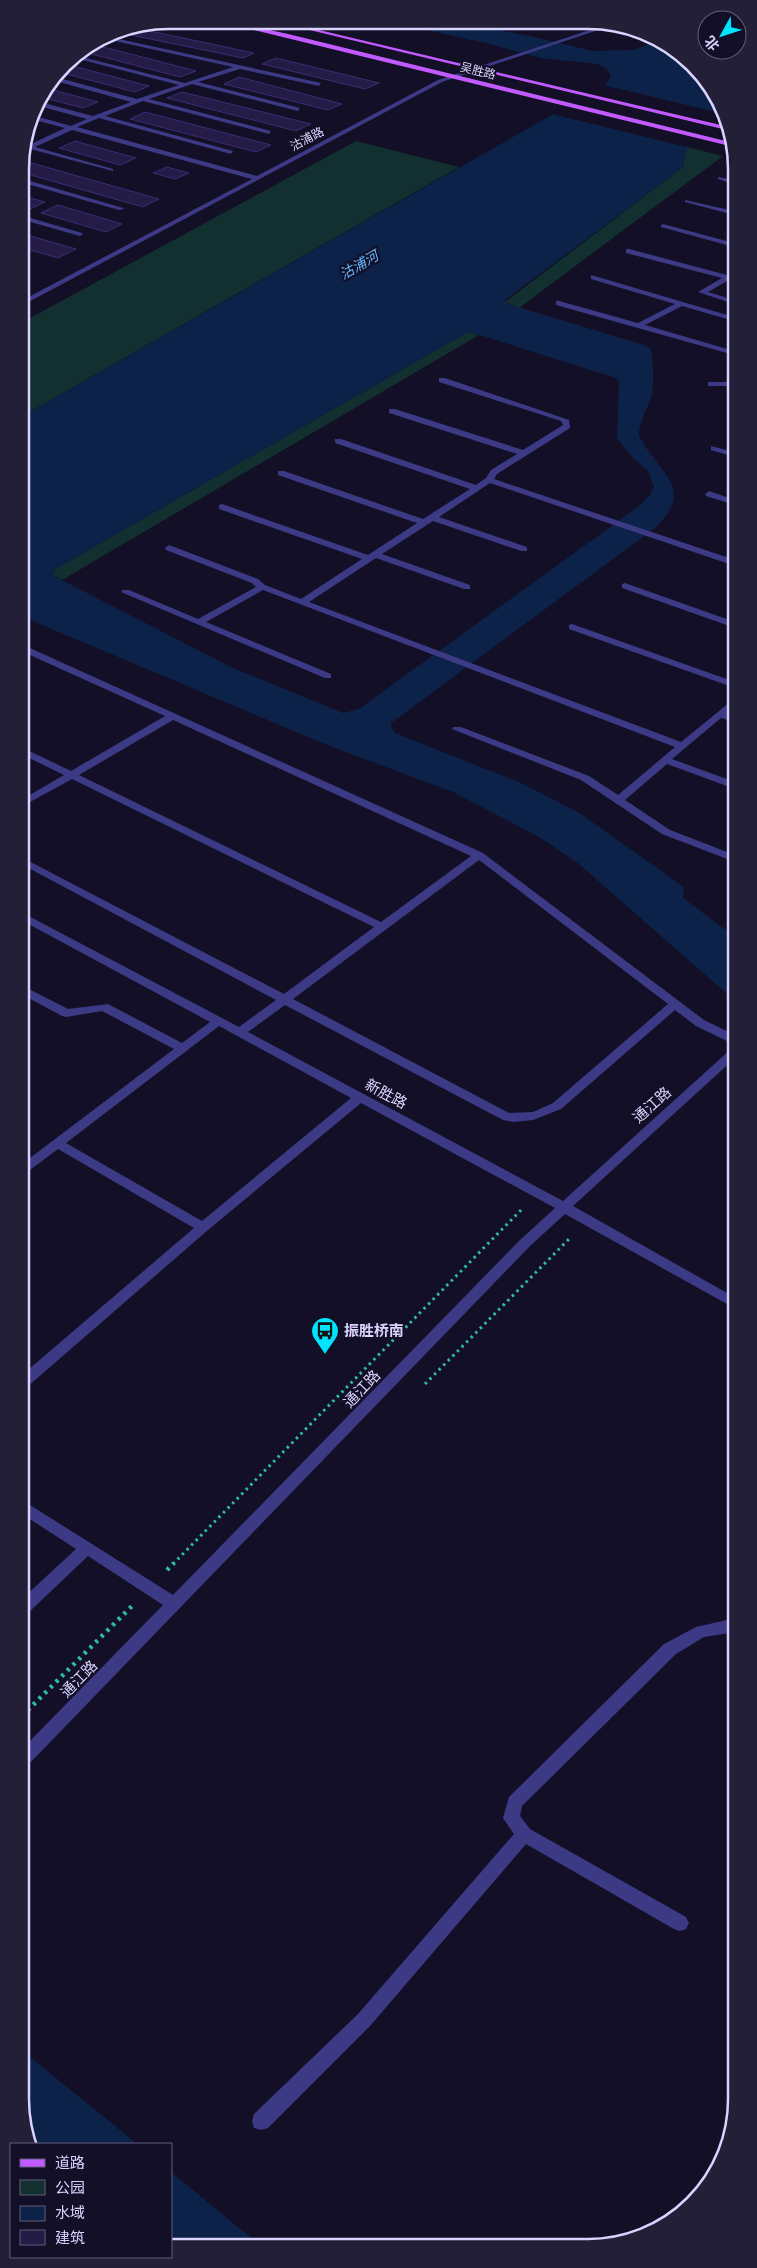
<svg xmlns="http://www.w3.org/2000/svg" width="757" height="2268" viewBox="0 0 757 2268" font-family="'Noto Sans','Noto Sans SC',sans-serif">
	<style>
		.green { fill: #12302f }
		.water { fill: #0c2248; fill-rule: evenodd }
		.pier { fill: #130f26 }
		.building { fill: #241b47; stroke: #3b2d73 }
		.lines { fill: none; stroke-linecap: round; stroke-linejoin: round }
		.path-far2 { stroke: #2fb8b0; stroke-width: 2; stroke-dasharray: 1 2; stroke-linecap: butt }
		.path-far1 { stroke: #2fb8b0; stroke-width: 3; stroke-dasharray: 2.5 4; stroke-linecap: butt }
		.path { stroke: #2fb8b0; stroke-width: 4.5; stroke-dasharray: 3 5; stroke-linecap: butt }
		.minor { fill: #3d3a85; fill-rule: evenodd }
		.major { fill: #c25bff; fill-rule: evenodd }
		.labels { text-anchor: middle; stroke-width: 4.5; stroke-linejoin: round; paint-order: stroke }
		.far-street-label { font-size: 12px; fill: #d9d4ff; stroke: #130f26 }
		.far-water-label { font-size: 14px; font-style: italic; fill: #62b6ff; stroke: #130f26 }
		.street-label { font-size: 15px; fill: #d9d4ff; stroke: #130f26 }
		.poi-label { font-size: 15px; font-weight: bold; fill: #d9d4ff; stroke: #130f26; text-anchor: start }
		.rim { fill: none; stroke: #d9d4ff; stroke-width: 2.5 }
	</style>
	<rect width="100%" height="100%" fill="#130f26"/>
	<path class="green" d="M356,141L459,167L21,417V323Z
		M687,147L723,156L519,308L505,302L683,167Z
		M470,332L479,335L62,580L54,576L53,572L57,568L464,334Z"/>
	<path class="water" d="M384,21L455,22L530,36L593,51L634,50L654,42L693,63L717,95L726,117L687,147L683,167L505,300L508,304L644,345L651,349C653,365 655,382 651,397C647,410 639,422 639,435C656,472 698,487 655,528L391,723V727L395,733L519,782L578,812L684,887L683,898L735,937V1001L579,864L539,837L453,792L327,745L21,616V417L606,84L611,76L606,68L597,64L540,58L486,43ZM470,332L616,378L619,381L617,438L630,455L648,471L654,487L649,496L639,506L359,709L343,713L231,667L54,576L53,572L57,568L464,334Z
		M23,2051L137,2144H29L23,2129Z
		M171,2172L260,2245H171Z"/>
	<path class="pier" d="M603,85L724,114L726,117L687,147L552,114Z"/>
	<path class="building" d="M131,27L254,53L243,58L116,32Z
		M92,44L196,71L180,77L80,51Z
		M276,58L379,83L365,89L262,64Z
		M65,64L149,86L135,92L59,72Z
		M239,77L342,104L328,110L224,84Z
		M46,88L98,102L83,108L40,97Z
		M182,92L311,124L296,131L167,98Z
		M145,112L271,145L256,152L130,119Z
		M75,141L136,158L120,165L59,148Z
		M28,162L159,199L143,207L20,172V166Z
		M167,167L189,173L175,179L153,173Z
		M20,195L45,202L28,210L20,207Z
		M58,205L122,224L106,232L41,213Z
		M20,233L76,249L58,258L20,247Z"/>
	<g class="lines">
		<path class="path-far2" d="M183,20L197,23"/>
		<path class="path-far1" d="M425,1384L570,1238
			M173,1564L522,1209"/>
		<path class="path" d="M167,1570L174,1563
			M22,1716L133,1605"/>
		<path class="minor" d="M491,22H504L524,27L521,29Z
			M611,23H619L442,82L21,306V301L252,179L72,130L35,147L113,169V171L30,149L22,152L24,145H29L65,128L31,119L32,115L71,126L87,119L35,105L36,101L93,116L131,102L52,80L55,77L137,99L179,85L71,57L74,55L185,83L233,67L101,38L105,36L321,83L319,86L240,69L198,82L300,108L298,111L192,84L149,99L271,131L269,134L143,101L105,116L233,151L231,154L99,118L77,127L257,176L438,80Z
			M718,177L734,180V184L718,179Z
			M20,178L123,208L124,209L119,210L20,182Z
			M685,200L734,211V215L685,202Z
			M20,215L82,233L83,234L80,236L20,219Z
			M663,224L734,243V247L661,227V225Z
			M629,249L727,275L734,273V277L708,292L734,300V304L698,292L722,278L626,253V249Z
			M591,275L734,317V321L682,306L645,325L734,351V355L556,305V301H559L638,323L675,304L591,279Z
			M439,378H445L569,420L570,428L497,474L494,479L735,560V566L490,483L439,517L527,547V551H521L433,521L382,554L470,585V589H464L376,558L309,602L681,742L735,698V706L727,713L735,716V722L721,718L672,759L735,782V789L667,764L625,800L670,830L735,855V862L662,834L581,780L452,729L453,727H461L589,776L618,795L675,747L263,590L206,622L331,674V678H325L121,592L123,590H129L198,619L256,587L252,583L166,550L165,548L169,545L258,579L265,585L301,599L362,559L219,509V505L222,504L368,555L417,523L278,475V471H284L423,519L470,489L335,443V439H341L476,485L486,478L491,470L517,454L389,413V409H395L523,450L563,425L561,421L439,382Z
			M708,382H734V386H708Z
			M711,446L734,452L735,457L711,450Z
			M709,491L735,500V505L706,496L705,494Z
			M625,583L735,622V628L622,588V584Z
			M572,624L735,682V688L569,629V625Z
			M21,644L483,853L704,1020L735,1035V1044L731,1043L696,1026L675,1010L561,1109L533,1120L514,1122L503,1120L285,1005L248,1032L563,1201L731,1049L735,1048V1058L573,1206L736,1298V1309L565,1214L530,1246L28,1765L22,1767V1749L163,1605L88,1556L27,1614L22,1615V1599L76,1549L22,1514V1500L173,1595L520,1240L555,1208L361,1103L208,1230L27,1387L22,1388V1375L194,1228L58,1149L26,1173L22,1174V1164L174,1049L102,1011L66,1017L62,1016L21,994V985L68,1009L108,1004L182,1043L210,1022L21,920V912L239,1027L276,1000L21,864V857L284,994L374,927L72,779L21,807V800L64,775L21,754V747L71,771L165,716L21,651ZM173,720L471,856L381,922L79,775ZM479,860L668,1004L553,1103L533,1112L509,1113L293,999ZM219,1026L351,1098L202,1221L66,1143Z
			M736,1618V1632L704,1637L676,1654L522,1806L520,1816L530,1829L686,1917L689,1923L686,1929L680,1931L674,1929L526,1844L370,2026L268,2128L261,2130L254,2128L252,2121L254,2114L358,2014L514,1834L503,1818L509,1797L664,1644L696,1627Z"/>
		<path class="major" d="M213,20H225L288,34L734,143V147Z
			M272,21H281L729,127L731,131Z"/>
	</g>
	<defs>
		<symbol id="bus-pin" viewBox="-11 -11 22 30"><path d="M0 17L-7.5 6A9.5 9.5 0 1 1 7.5 6Z" fill="#00e5ff" stroke="#130f26"/><path d="M-5-6H5V4H4V6H2V4H-2V6H-4V4H-5ZM-3.5-4V0h7V-4ZM-3.5 1.2v1.5H-2V1.2ZM2 1.2v1.5H3.5V1.2Z" fill="#111"/></symbol>
	</defs>
	<g fill-rule="evenodd">
		<use href="#bus-pin" x="309" y="1315" width="32" height="43"/>
	</g>
	<g class="labels">
		<g class="far-street-label">
			<text transform="translate(478 71) rotate(14)" y="4">吴胜路</text>
			<text transform="translate(307 139) rotate(-28)" y="4">沽浦路</text>
		</g>
		<g class="far-water-label">
			<text transform="translate(359 265) rotate(-30)" y="5">沽浦河</text>
		</g>
		<g class="street-label">
			<text transform="translate(386 1094) rotate(28)" y="5">新胜路</text>
			<text transform="translate(652 1105) rotate(-42)" y="5">通江路</text>
			<text transform="translate(362 1389) rotate(-46)" y="5">通江路</text>
			<text transform="translate(79 1679) rotate(-45)" y="5">通江路</text>
		</g>
		<g class="poi-label">
			<text x="344" y="1336">振胜桥南</text>
		</g>
	</g>
	<path d="M0 0H757V2268H0ZM169 29H588A140 140 0 0 1 728 169V2099A140 140 0 0 1 588 2239H169A140 140 0 0 1 29 2099V169A140 140 0 0 1 169 29Z" fill="#231f37" fill-rule="evenodd"/>
	<path class="rim" d="M169 29H588A140 140 0 0 1 728 169V2099A140 140 0 0 1 588 2239H169A140 140 0 0 1 29 2099V169A140 140 0 0 1 169 29Z"/>
	<rect x="10" y="2143" width="162" height="115" fill="#130f26" stroke="#625e7d"/>
	<rect x="20" y="2159" width="25" height="8" fill="#c25bff" stroke="#625e7d"/>
	<text x="55" y="2168" font-size="15" fill="#d9d4ff">道路</text>
	<rect x="20" y="2180" width="25" height="15" fill="#12302f" stroke="#625e7d"/>
	<text x="55" y="2193" font-size="15" fill="#d9d4ff">公园</text>
	<rect x="20" y="2206" width="25" height="15" fill="#0c2248" stroke="#625e7d"/>
	<text x="55" y="2218" font-size="15" fill="#d9d4ff">水域</text>
	<rect x="20" y="2230" width="25" height="15" fill="#241b47" stroke="#625e7d"/>
	<text x="55" y="2243" font-size="15" fill="#d9d4ff">建筑</text>
	<g transform="translate(722 35) rotate(230)"><circle r="24" fill="#130f26" stroke="#625e7d"/>
	<path d="M0-4L9 19L0 12L-9 19Z" fill="#00e5ff"/>
	<text y="-8" font-size="14" font-weight="bold" text-anchor="middle" fill="#d9d4ff">北</text>
	</g>
</svg>
